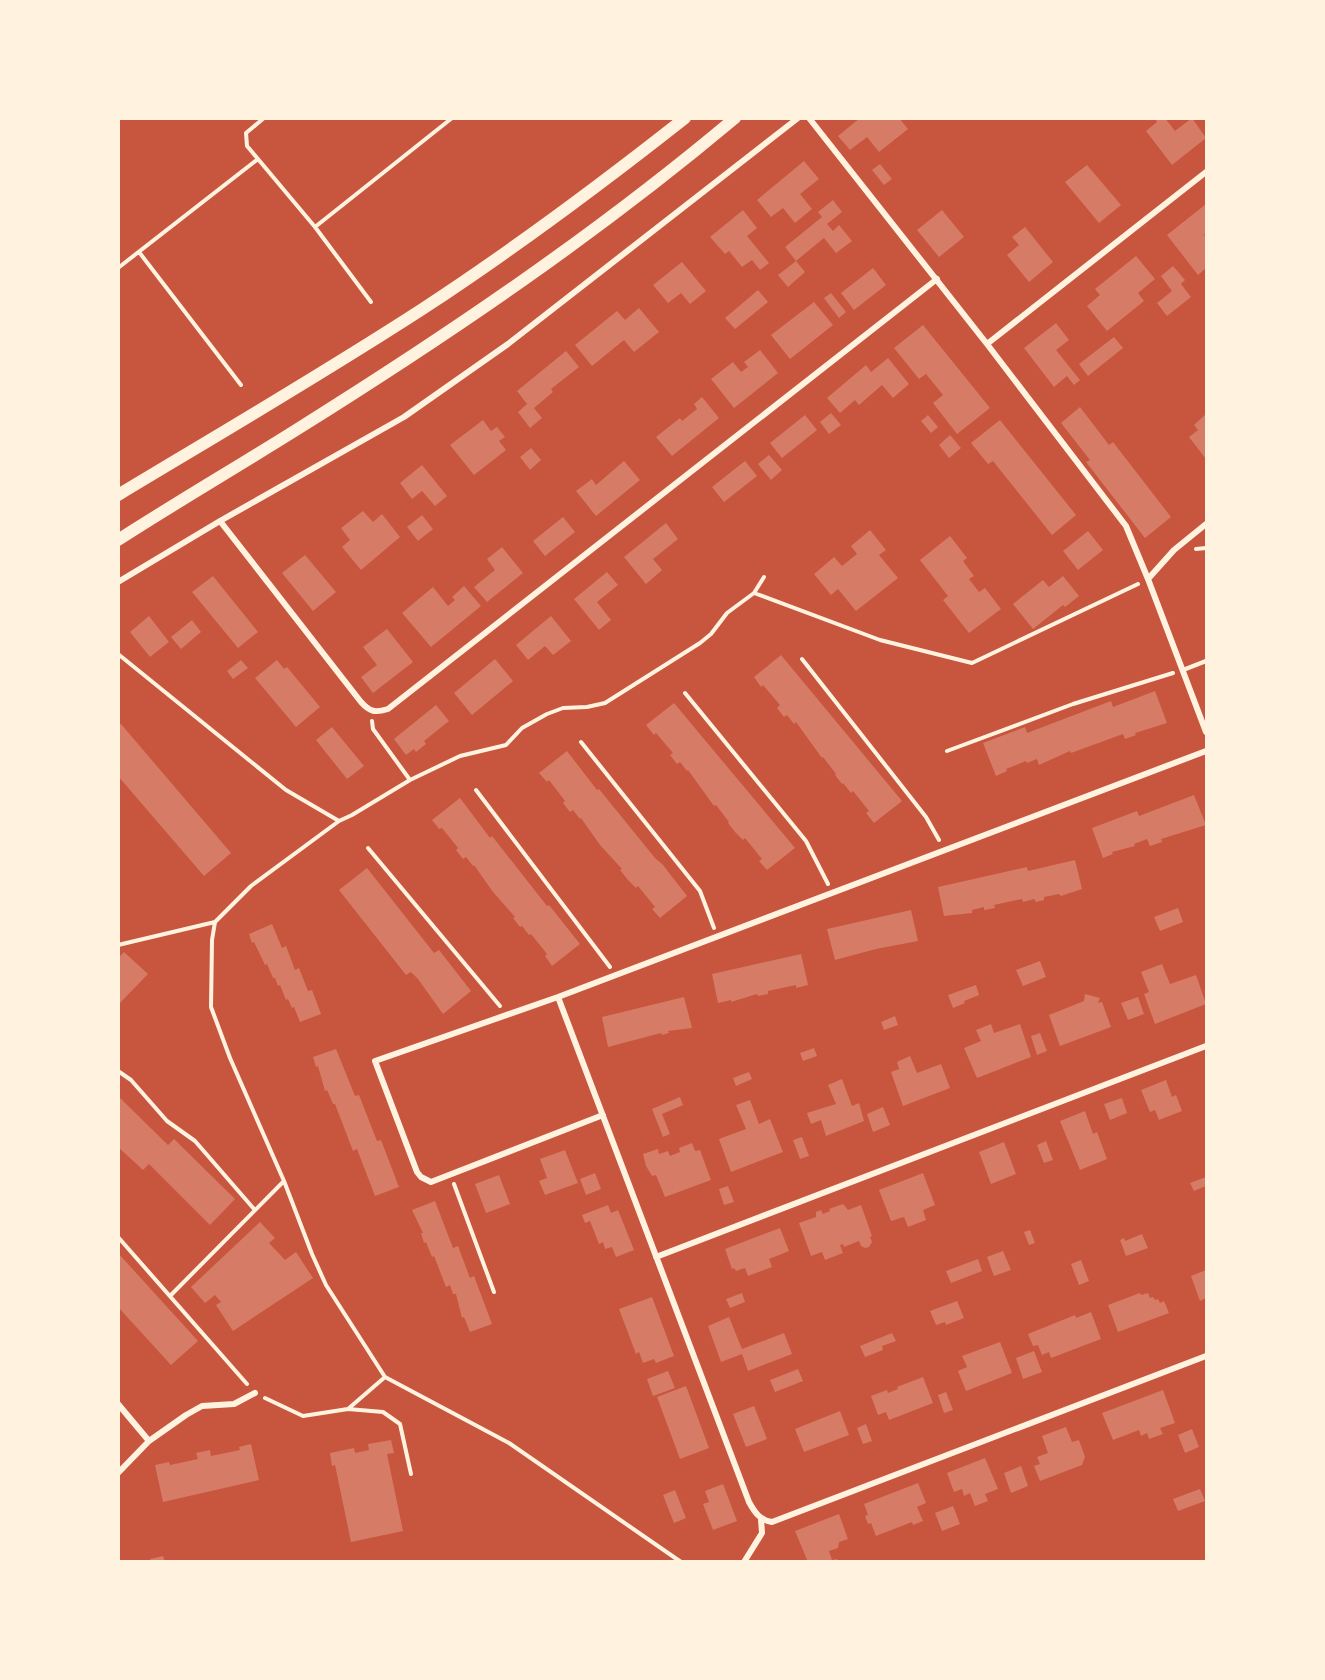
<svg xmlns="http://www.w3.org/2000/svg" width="1325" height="1680" viewBox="0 0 1325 1680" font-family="Figtree,sans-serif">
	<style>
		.building { fill: #d67c66 }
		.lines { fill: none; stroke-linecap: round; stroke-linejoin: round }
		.path { stroke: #fff3e0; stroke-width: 4 }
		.service { stroke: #fff3e0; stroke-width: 4.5 }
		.minor { stroke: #fff3e0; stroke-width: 6 }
		.secondary { stroke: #fff3e0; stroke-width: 12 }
	</style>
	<rect width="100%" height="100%" fill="#c8553d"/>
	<path class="building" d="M860,118H899L908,129L879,152L867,137L850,150L838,136Z
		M1155,118H1165L1175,131L1192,118L1206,138L1172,165L1146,131L1157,122Z
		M804,161L819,179L800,194L812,209L795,223L783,208L771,217L757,200Z
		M880,164L892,179L884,185L872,170Z
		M1087,165L1121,205L1099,223L1065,182Z
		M833,200L842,212L827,224L833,231L839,225L852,241L836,253L824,238L796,261L785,247L822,217L818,212Z
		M1206,204V232L1204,235L1206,238V268L1198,275L1167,235Z
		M743,210L757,228L747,236L769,263L760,270L752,260L742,267L729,251L725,254L710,237Z
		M942,210L964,237L939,257L917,230Z
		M1025,227L1053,262L1029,282L1007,255L1019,245L1012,237Z
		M1136,256L1155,279L1138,293L1144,301L1107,331L1087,306L1100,295L1095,289Z
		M796,261L805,272L788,287L778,275Z
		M682,262L706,291L690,304L681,293L668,303L653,285Z
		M1173,266L1185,280L1181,284L1191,297L1167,316L1157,303L1172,291L1161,276Z
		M873,268L886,285L854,310L841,293Z
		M758,290L768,302L735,329L725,318Z
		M831,293L846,312L839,318L824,298Z
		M814,302L833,325L790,359L771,335Z
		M639,308L659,332L634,352L624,340L592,366L575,345L617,311L625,320Z
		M1056,323L1069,340L1056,350L1080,380L1074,385L1067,376L1054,387L1024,348Z
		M923,325L990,408L957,434L933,403L943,395L926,374L919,379L894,348Z
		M1114,337L1123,348L1088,376L1079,364Z
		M760,350L778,373L734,408L711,379L733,362L741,372L748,367L744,362Z
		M566,351L579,367L551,389L553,392L534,408L542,418L530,428L518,412L527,404L517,391Z
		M888,358L909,384L893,398L882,385L859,405L855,400L840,413L827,398L866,365L871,372Z
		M702,397L719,418L672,456L656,437L680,418L682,421L697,409L694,404Z
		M1080,407L1109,445L1113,442L1171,517L1145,538L1086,462L1090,460L1061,423Z
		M831,413L841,425L829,434L820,422Z
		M1206,414V459L1189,437L1198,430L1194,425Z
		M805,415L817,430L782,458L770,443Z
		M928,415L938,427L931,433L921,421Z
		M483,420L491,431L497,427L505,437L499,441L506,450L474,475L450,445Z
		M1000,420L1076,515L1052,535L993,461L988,464L971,443Z
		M950,435L961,448L949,458L939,445Z
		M531,448L541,460L530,470L520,457Z
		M769,455L782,470L771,480L758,464Z
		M624,461L640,480L596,516L576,491L592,479L596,485Z
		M745,461L757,476L724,502L712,487Z
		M422,465L447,496L435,506L422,491L412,499L400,483Z
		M363,511L373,522L382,514L400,537L361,570L342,547L350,540L341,528Z
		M422,515L433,529L418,541L407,527Z
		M563,517L575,532L545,556L533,541Z
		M666,523L678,539L653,559L662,570L646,584L624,557Z
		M870,530L886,550L879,555L898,578L856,611L838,589L831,595L814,574L834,557L842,566L857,554L851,546Z
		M1088,531L1103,550L1078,570L1063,551Z
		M950,536L967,558L963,561L974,576L969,579L979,592L985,588L1001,609L969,633L943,600L948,596L920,560Z
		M502,547L523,573L487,602L474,587L495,570L487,559Z
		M305,555L336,592L313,611L282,573Z
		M607,572L618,585L597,602L611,620L599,630L574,599Z
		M213,576L258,632L238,648L192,592Z
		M1063,576L1079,596L1065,607L1063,605L1033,629L1013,604L1043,580L1049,587Z
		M464,586L481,606L431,647L402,613L433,587L448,606L455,600L452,597Z
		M149,616L169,642L150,657L130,632Z
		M551,616L571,641L553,655L545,646L528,660L516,645Z
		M192,620L201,632L181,649L171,637Z
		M387,629L413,662L373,693L361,677L377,665L363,647Z
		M781,655L902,801L874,823L866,813L869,811L853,791L851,793L843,783L842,784L835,775L836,774L823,757L822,758L796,722L794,724L787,715L784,717L777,708L780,705L763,685L761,687L754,677Z
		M495,659L513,681L472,715L454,693Z
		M241,660L248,668L233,679L227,671Z
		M277,660L284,669L287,667L320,707L296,727L255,678Z
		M1155,691L1167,723L1135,733L1136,735L1125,739L1123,734L1071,753L1070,751L1039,765L1037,759L1027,763L1026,761L1006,769L1007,771L996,776L983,743L1025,727L1027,733L1111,701L1113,707Z
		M674,703L795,848L767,870L759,861L762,859L745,838L743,840L735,832L728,823L729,822L716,805L714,806L688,770L687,771L680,762L677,764L670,755L673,753L656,733L654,735L646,725Z
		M436,705L449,721L424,741L426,744L416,752L414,749L406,755L394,739Z
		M121,724L231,853L204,876L118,776V726Z
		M332,727L364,766L347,779L316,740Z
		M567,751L597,790L599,789L655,858L663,865L687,896L660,918L652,909L655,907L638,886L636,888L628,880L620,870L622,869L600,845L581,818L580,819L573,810L570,812L563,803L565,801L549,780L547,782L539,773Z
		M1194,795L1206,825L1161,839L1162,842L1150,846L1147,839L1134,844L1135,846L1112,852L1113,854L1103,858L1092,828L1137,811L1139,816Z
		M460,798L490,838L492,836L547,906L549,905L580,944L552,966L545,956L547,954L531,934L529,935L522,926L520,927L513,918L515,917L493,892L474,865L473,866L466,857L463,859L456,850L458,848L442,828L439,829L432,820Z
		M1075,860L1082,889L1061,896L1059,894L1044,897V900L1036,902L1034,899L1023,902L1022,899L994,905L995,908L984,910V907L972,910V913L944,916L938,887L1027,867L1028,871Z
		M367,868L434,953L439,950L471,991L443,1014L418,979L411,972L406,975L339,890Z
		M1178,908L1183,922L1160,931L1154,917Z
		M911,910L918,941L876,949L835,960L827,929Z
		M272,924L282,948L286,946L295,970L299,968L308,991L312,990L321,1014L300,1022L294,1007L292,1008L288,999L286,1000L280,985L278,986L275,978H273L267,964L265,965L254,942L252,943L249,934Z
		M124,952L148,974L118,1005V958Z
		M801,954L808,985L796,988V985L768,991V994L758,996L757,994L731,1002V1000L718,1003L712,974Z
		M1040,961L1046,977L1023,986L1016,970Z
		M1162,964L1170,984L1196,975L1206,1004L1155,1024L1144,994L1149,992L1141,972Z
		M976,985L979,995L964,1001L965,1003L953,1008L948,995Z
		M1085,994L1100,998L1098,1003L1102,1002L1111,1027L1060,1046L1049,1015L1084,1001Z
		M684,997L692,1028L668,1031L669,1033L662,1035L661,1033L608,1047L602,1017Z
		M1138,997L1144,1014L1128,1020L1121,1003Z
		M895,1016L898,1025L884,1030L881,1022Z
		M991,1024L994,1033L1020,1024L1031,1057L977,1078L964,1048L981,1041L976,1030Z
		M1040,1033L1047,1051L1037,1055L1031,1036Z
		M814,1048L817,1056L803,1061L800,1053Z
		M336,1049L355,1096L359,1095L377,1141L381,1140L399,1187L375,1196L357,1149L353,1151L335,1104H333L327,1090L325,1091L318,1066L316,1067L313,1057Z
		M910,1056L917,1073L941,1064L950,1088L903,1106L891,1072L899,1069L897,1062Z
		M749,1072L752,1079L736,1086L733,1078Z
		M842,1079L852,1106L859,1103L864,1121L826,1136L821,1120L811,1124L807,1113L836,1104L828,1085Z
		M1166,1080L1172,1097L1176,1095L1182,1111L1159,1120L1155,1110L1150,1112L1141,1090Z
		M118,1096L168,1145L174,1139L235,1199L210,1225L149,1164L143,1170L118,1147Z
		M680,1097L683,1105L662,1114L670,1134L663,1137L652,1109Z
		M1122,1098L1127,1113L1110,1120L1104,1104Z
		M750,1100L759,1124L770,1119L783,1152L731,1172L719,1139L746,1129L736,1105Z
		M883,1107L890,1125L873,1132L867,1114Z
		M1085,1111L1093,1134L1097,1132L1107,1159L1080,1170L1060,1121Z
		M802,1137L809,1156L800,1159L793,1140Z
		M1046,1141L1053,1160L1044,1163L1037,1145Z
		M1004,1142L1016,1174L991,1184L979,1152Z
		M692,1143L695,1151L700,1150L711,1180L665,1197L656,1175L652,1176L646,1166L643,1154L658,1149L659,1154L668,1151L670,1156L680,1152L679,1148Z
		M565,1150L578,1183L545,1195L539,1181L547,1178L540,1159Z
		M595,1173L601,1189L586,1195L580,1179Z
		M923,1173L935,1205L923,1210L926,1220L908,1227L904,1217L891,1221L879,1190Z
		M499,1175L510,1204L486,1213L475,1184Z
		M1206,1177V1186L1194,1191L1190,1183Z
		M728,1186L734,1202L724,1205L719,1189Z
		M435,1201L453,1248L458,1246L470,1278L474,1276L492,1324L470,1332L464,1317L462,1318L456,1294H453L450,1285L446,1287L434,1256L432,1257L426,1242L424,1243L421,1233H423L412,1210Z
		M843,1204L848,1210L861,1205L872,1236L870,1237L872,1242L869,1247L865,1248L861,1246L859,1241L844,1247L843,1244L840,1245L843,1253L825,1260L822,1252L811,1256L799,1223L816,1217V1212L821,1210L823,1214L830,1211L829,1209Z
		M608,1205L611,1213L618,1210L634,1250L616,1257L612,1247L605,1249L603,1242L599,1244L590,1221L585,1223L582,1215Z
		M260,1222L275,1238L269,1243L285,1260L296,1252L313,1278L233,1331L216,1305L221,1302L215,1295L205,1303L191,1287Z
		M780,1228L789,1251L769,1259L772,1267L748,1276L745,1268L736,1271L734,1268L732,1269L725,1249Z
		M1030,1230L1035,1243L1029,1245L1024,1232Z
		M1142,1234L1148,1248L1126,1256L1120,1240L1124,1238L1125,1241Z
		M1003,1251L1011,1270L994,1276L987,1257Z
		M118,1253L198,1341L171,1365L118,1307Z
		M978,1259L982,1271L951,1283L946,1271Z
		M1081,1260L1089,1281L1079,1285L1071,1264Z
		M1206,1270V1298L1200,1301L1191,1276Z
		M742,1293L745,1302L730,1308L726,1299Z
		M1140,1293L1141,1295L1148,1293L1150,1298L1153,1297L1155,1300L1158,1299L1160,1303L1164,1301L1169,1313L1118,1332L1108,1305Z
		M652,1297L674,1356L656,1363L654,1359L643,1363L639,1352L636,1354L619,1309Z
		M957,1301L964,1318L946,1325L945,1322L936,1325L930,1311Z
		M1091,1312L1101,1339L1051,1358L1049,1352L1042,1355L1038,1345L1033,1346L1028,1334L1075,1315L1076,1318Z
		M729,1317L742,1349L784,1333L792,1354L748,1371L742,1354L721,1362L708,1326Z
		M892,1333L896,1341L882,1346L883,1350L865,1357L860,1346Z
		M1000,1342L1012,1373L966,1391L958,1371L967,1367L962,1356Z
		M1034,1351L1042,1372L1023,1379L1016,1358Z
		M798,1369L803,1381L775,1392L770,1380Z
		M668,1371L675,1388L653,1396L647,1379Z
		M923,1377L933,1403L889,1420L886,1412L878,1415L871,1396L887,1390L888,1393L898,1389L897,1387Z
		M686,1386L709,1448L680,1459L657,1397Z
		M1163,1390L1175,1423L1160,1428L1163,1434L1149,1439L1147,1433L1141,1436L1139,1430L1113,1440L1102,1413Z
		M946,1392L953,1410L944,1413L938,1395Z
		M754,1406L767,1439L746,1447L733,1414Z
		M840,1411L849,1435L804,1452L795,1429Z
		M866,1424L872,1441L863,1444L857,1428Z
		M1066,1427L1072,1442L1079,1440L1085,1457L1082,1465L1040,1481L1034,1466L1040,1464L1037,1457L1048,1453L1042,1436Z
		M1192,1429L1199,1447L1185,1453L1178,1435Z
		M391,1440L394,1453L387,1454L403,1531L351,1542L335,1465L332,1466L330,1453L354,1448L355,1453L369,1450L368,1444Z
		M251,1444L259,1480L163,1502L155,1465L169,1462L170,1465L198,1459L196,1453L210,1450L211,1456L240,1450L239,1447Z
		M985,1458L998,1489L985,1494L988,1501L975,1506L970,1493L964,1496L962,1489L954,1492L947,1473Z
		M1021,1466L1028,1486L1011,1493L1004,1473Z
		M918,1483L926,1503L917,1507L923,1521L913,1525L912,1522L876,1536L871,1523L868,1524L865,1516L868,1515L864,1504Z
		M723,1484L737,1521L713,1530L703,1504L709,1502L705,1491Z
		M1200,1489L1205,1501L1178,1511L1173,1499Z
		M675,1490L686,1518L674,1523L663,1495Z
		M953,1506L960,1524L942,1531L935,1513Z
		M839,1514L848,1539L839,1542L838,1548L829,1551L832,1560L837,1559L838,1562H808L795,1531Z
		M163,1556L165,1562H151L150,1559Z"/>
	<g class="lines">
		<path class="path" d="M258,159L315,227L371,302
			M315,227L452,118
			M139,252L241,385
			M118,268L258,159L247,146L246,133L264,118
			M1196,549L1206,548
			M764,577L754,593L880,640L972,663L1138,584
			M118,654L286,790L339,821L251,886L215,922L212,940L211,1007L230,1058L284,1181L312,1254L326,1285L385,1377L509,1443L681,1562
			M802,659L926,817L939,840
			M685,693L806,841L828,884
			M372,721L373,729L410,780
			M581,742L700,891L714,928
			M947,751L1073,704L1173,673
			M476,790L610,967
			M339,821L352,815L410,780L460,756L506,745L522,728L547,714L563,708L587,707L605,703L700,643L711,634L727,613L754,593
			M368,848L500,1006
			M118,945L215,922
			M118,1071L131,1080L167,1121L195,1141L254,1209
			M454,1184L494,1292
			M118,1237L247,1384
			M171,1295L284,1181
			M265,1398L303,1416L348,1409L385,1377
			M348,1409L383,1412L400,1424L411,1474"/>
		<path class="service" d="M1183,670L1206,661"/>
		<path class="minor" d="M809,118L987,344L1126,526L1148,579L1206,732
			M987,344L1206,172
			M220,521L361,702C370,712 375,713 388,709L937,279
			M1148,579L1174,550L1206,524
			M118,582L220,521L404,417L508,344L798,118
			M558,997L749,1502C755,1513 760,1520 772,1522L1206,1356
			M603,1115L431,1182L421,1177L417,1172L375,1061L558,997L1206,751
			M656,1257L1206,1046
			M118,1404L149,1441L118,1473
			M149,1441L186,1415L202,1406L234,1404L255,1393
			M744,1562L762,1533L761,1519"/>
		<path class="secondary" d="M118,495C221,433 324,373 424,308C514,249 600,185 685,118
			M118,540C177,502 237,467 296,430C448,335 597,234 735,118"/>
	</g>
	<rect width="1325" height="1680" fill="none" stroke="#fff3e0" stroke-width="240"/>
</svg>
